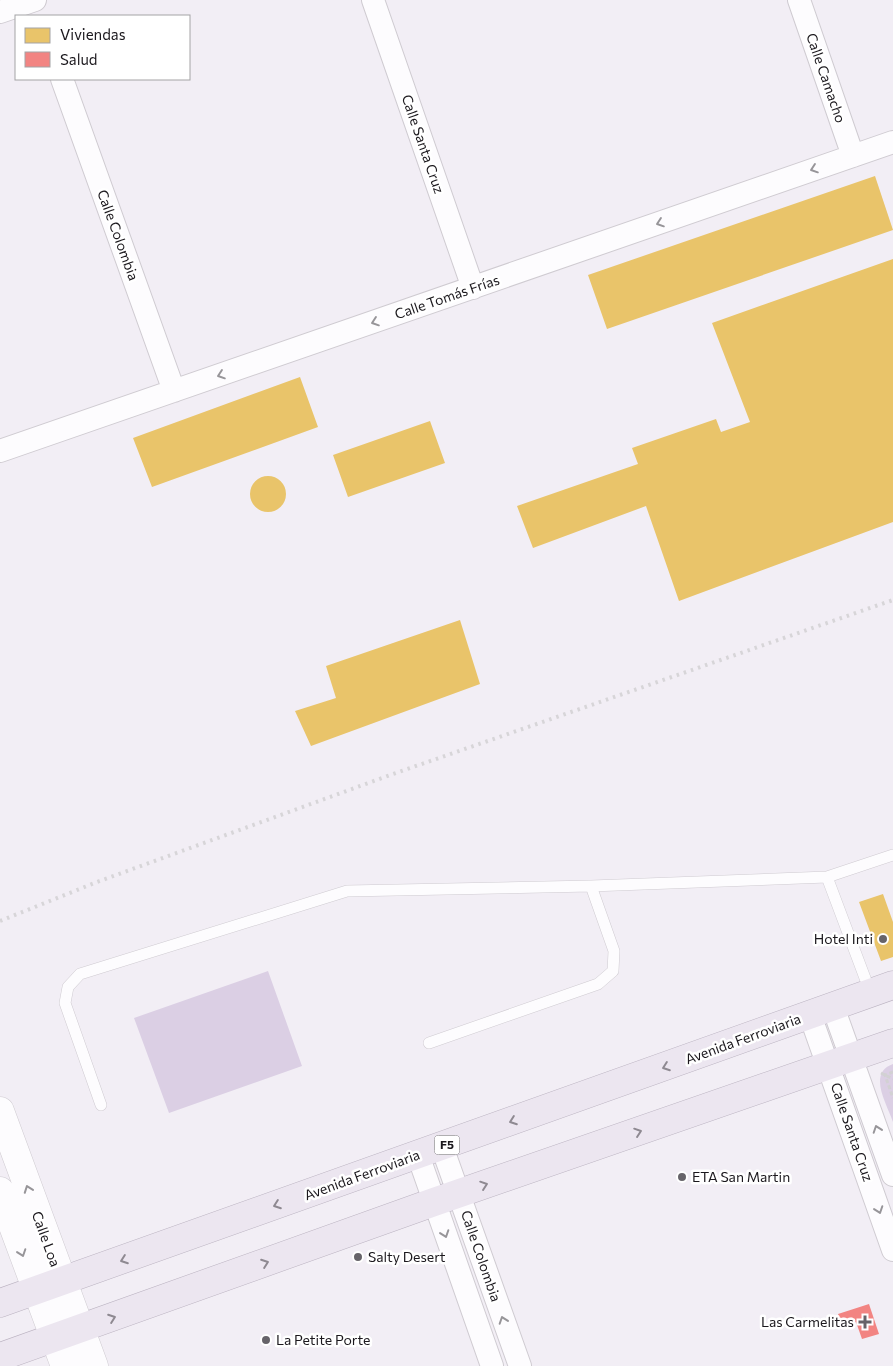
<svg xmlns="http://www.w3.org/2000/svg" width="893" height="1366" viewBox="0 0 893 1366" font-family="Commissioner,sans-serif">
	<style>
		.green { fill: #dbcfe4 }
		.homes { fill: #e9c46a }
		.health { fill: #f28482 }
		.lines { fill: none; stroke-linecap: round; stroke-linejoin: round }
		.lane-casing { stroke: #cfcbd1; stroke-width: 12 }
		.street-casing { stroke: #cfcbd1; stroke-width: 24 }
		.secondary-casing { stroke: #cfcbd1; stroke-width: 29 }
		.highway-casing { stroke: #bbb3c1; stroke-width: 29 }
		.path { stroke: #d2d1d3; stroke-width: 3; stroke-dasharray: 4 2.5; stroke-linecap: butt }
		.lane { stroke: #fdfcfe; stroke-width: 11 }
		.street { stroke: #fdfcfe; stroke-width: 22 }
		.secondary { stroke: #fdfcfe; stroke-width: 28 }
		.highway { stroke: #ece6f0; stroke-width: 28 }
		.rail { stroke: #d7d5d8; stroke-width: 4; stroke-dasharray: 2.5 5; stroke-linecap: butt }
		.oneway { stroke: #979599 }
		.oneway2 { stroke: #8e8991 }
		.poi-dot { fill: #666369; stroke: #fff; stroke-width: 2 }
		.labels { text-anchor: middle; stroke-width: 5; stroke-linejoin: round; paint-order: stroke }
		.shield { fill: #fff; stroke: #5f5d61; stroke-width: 1 }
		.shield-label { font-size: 12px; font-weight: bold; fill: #1b181d }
		.street-label { font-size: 14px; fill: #1b181d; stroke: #fff }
		.poi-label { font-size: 14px; fill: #1b181d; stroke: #fff; text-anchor: start }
	</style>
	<rect width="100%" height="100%" fill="#f2eef5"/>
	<path class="green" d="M268,971L302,1066L169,1113L134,1018Z
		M893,1064V1122C887,1104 867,1073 893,1064Z"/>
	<path class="homes" d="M875,176L893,230L607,329L588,275Z
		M893,259V522L679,601L646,506L533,548L517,506L638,464L632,448L716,419L721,432L750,422L712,323Z
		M300,377L318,427L152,487L133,438Z
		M430,421L445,463L348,497L333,455Z
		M250 494a18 18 0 1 1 36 0a18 18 0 1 1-36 0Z
		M460,620L480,684L311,746L295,711L336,698L326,666Z
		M883,894L893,922V957L881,961L859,902Z"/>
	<path class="health" d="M869,1304L879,1334L862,1339L856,1322L842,1326L838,1314Z"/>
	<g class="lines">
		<defs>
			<path id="lane" d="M827,877L871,994
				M429,1043L598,984L613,971L614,951L591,886
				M101,1105L65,1003L68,987L80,974L347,891L591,886L827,877L893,855"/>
			<path id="street" d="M373,0L473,288
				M799,0L853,156
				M0,12L35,0
				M62,79L174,391
				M0,451L893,142
				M833,1007L893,1175
				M810,1015L893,1250
				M442,1147L520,1366
				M418,1155L492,1366"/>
			<path id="secondary" d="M0,1111L94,1366
				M0,1191L65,1366"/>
			<path id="highway" d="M0,1303L893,985
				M0,1357L434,1202L893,1043"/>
		</defs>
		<use href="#lane" class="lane-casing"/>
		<use href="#street" class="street-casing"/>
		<use href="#secondary" class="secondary-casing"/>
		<use href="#highway" class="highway-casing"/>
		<path class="path" d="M893,1072L885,1075L893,1098
			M881,1073L893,1079"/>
		<use href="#lane" class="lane"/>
		<use href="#street" class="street"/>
		<use href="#secondary" class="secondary"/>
		<use href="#highway" class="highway"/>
		<path class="rail" d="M0,921L97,882L393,774L893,600"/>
	</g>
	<defs><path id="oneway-chevron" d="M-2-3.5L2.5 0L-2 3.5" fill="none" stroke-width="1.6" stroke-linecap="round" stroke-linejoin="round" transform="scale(1.25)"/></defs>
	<g class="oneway">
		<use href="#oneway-chevron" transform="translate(814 169) rotate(161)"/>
		<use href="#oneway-chevron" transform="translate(660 223) rotate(161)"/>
		<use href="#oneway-chevron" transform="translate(375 322) rotate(161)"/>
		<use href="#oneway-chevron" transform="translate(221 375) rotate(161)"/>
		<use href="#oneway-chevron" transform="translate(877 1129) rotate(-109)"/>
		<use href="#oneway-chevron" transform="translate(28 1189) rotate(-110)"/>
		<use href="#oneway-chevron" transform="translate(879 1210) rotate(71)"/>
		<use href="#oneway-chevron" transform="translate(445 1234) rotate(71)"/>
		<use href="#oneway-chevron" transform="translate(22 1253) rotate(71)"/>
		<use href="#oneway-chevron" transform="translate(503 1320) rotate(-109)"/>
	</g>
	<g class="oneway2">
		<use href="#oneway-chevron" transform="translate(666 1067) rotate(160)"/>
		<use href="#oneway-chevron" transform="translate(513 1121) rotate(160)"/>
		<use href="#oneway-chevron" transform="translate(638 1132) rotate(-19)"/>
		<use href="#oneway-chevron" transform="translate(484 1185) rotate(-19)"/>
		<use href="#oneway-chevron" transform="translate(277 1205) rotate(160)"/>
		<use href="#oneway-chevron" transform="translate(124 1260) rotate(160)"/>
		<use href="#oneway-chevron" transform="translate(265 1263) rotate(-20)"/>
		<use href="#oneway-chevron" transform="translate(112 1318) rotate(-20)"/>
	</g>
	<g class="poi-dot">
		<circle cx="883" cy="939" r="5"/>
		<circle cx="682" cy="1177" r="5"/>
		<circle cx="358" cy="1257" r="5"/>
		<path d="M862.5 1314.5h5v5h5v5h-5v5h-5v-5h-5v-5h5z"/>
		<circle cx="266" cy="1340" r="5"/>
	</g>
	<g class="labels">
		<rect class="shield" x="434.5" y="1135.5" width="25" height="19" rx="4"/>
		<g class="shield-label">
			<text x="447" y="1149">F5</text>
		</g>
		<g class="street-label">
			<text transform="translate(826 78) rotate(71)" y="5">Calle Camacho</text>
			<text transform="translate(423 144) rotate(71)" y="5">Calle Santa Cruz</text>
			<text transform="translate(118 235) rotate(70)" y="5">Calle Colombia</text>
			<text transform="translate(447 297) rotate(-19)" y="5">Calle Tomás Frías</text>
			<text transform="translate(743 1039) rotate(-20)" y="5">Avenida Ferroviaria</text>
			<text transform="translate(852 1132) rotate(71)" y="5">Calle Santa Cruz</text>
			<text transform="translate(362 1175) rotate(-20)" y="5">Avenida Ferroviaria</text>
			<text transform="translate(46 1239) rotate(70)" y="5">Calle Loa</text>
			<text transform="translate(481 1256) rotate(71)" y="5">Calle Colombia</text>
		</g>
		<g class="poi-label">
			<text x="873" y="944" text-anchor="end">Hotel Inti</text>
			<text x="692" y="1182">ETA San Martin</text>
			<text x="368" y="1262">Salty Desert</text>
			<text x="854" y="1327" text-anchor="end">Las Carmelitas</text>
			<text x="276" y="1345">La Petite Porte</text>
		</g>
	</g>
	<rect x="15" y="15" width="175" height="65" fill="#ffffff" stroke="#a4a3a5"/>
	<rect x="25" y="28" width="25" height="15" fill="#e9c46a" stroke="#a4a3a5"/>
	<text x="60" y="40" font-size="15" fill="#1b181d">Viviendas</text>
	<rect x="25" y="52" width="25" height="15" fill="#f28482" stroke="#a4a3a5"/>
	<text x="60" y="65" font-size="15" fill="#1b181d">Salud</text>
</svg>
